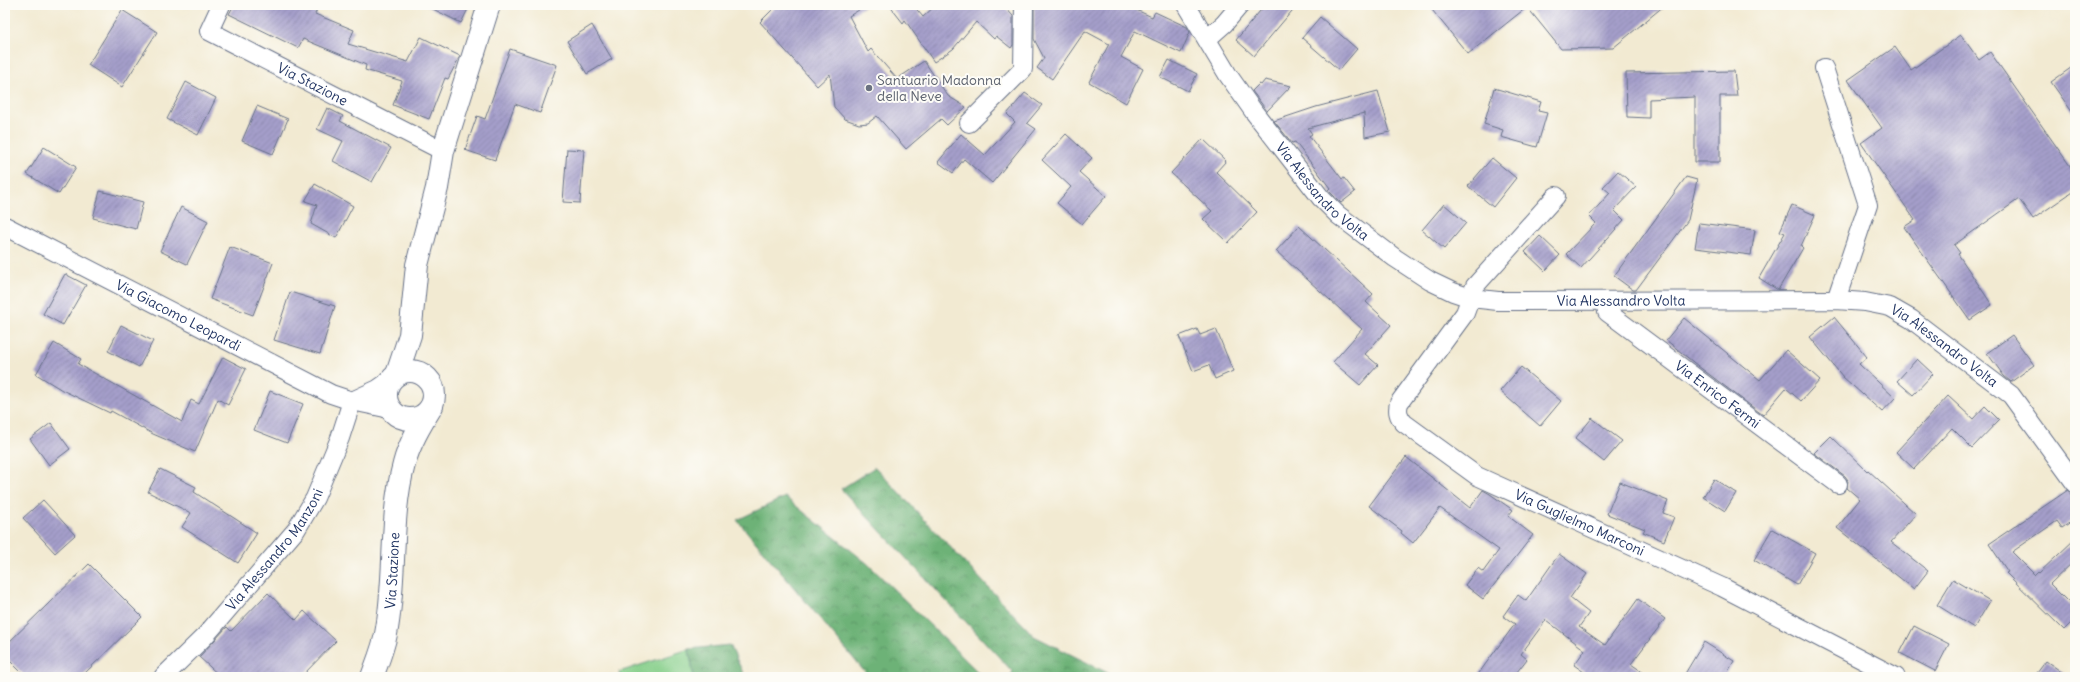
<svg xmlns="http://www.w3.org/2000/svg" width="2080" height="682" viewBox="0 0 2080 682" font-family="Delius,sans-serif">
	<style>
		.grass { fill: #87cf8b; stroke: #517f74 }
		.forest { fill: url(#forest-crowns); stroke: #44706a }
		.building { fill: url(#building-hatch) }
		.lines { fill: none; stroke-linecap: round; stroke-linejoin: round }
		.minor-casing { stroke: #667087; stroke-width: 20 }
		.major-casing { stroke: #667087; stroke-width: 24 }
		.minor { stroke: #fff; stroke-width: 18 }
		.major { stroke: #fff; stroke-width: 22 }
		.worship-dot { fill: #6b7280; stroke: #fdfcf7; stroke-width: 1.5 }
		.labels { text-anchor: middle; stroke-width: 4; stroke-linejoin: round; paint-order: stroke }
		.worship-label { font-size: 14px; fill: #5b616d; stroke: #fdfcf7; text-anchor: start }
		.street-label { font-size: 14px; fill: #1b2f5e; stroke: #fdfcf7 }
	</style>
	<defs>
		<pattern id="forest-crowns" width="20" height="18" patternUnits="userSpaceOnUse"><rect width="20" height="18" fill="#6db277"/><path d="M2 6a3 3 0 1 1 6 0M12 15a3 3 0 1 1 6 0" fill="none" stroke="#599165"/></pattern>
		<pattern id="building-hatch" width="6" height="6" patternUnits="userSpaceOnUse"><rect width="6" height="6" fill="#a59fca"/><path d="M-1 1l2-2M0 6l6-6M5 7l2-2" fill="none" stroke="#8682a7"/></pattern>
	</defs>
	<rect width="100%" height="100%" fill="#fdfcf7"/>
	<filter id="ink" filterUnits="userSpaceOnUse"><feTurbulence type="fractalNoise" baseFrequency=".025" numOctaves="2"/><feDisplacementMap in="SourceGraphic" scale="8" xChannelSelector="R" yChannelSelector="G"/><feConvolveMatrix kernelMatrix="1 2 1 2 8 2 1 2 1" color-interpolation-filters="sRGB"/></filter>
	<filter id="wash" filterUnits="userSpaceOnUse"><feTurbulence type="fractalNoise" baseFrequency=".012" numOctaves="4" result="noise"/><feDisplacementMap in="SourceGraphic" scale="16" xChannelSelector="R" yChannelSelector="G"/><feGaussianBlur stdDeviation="0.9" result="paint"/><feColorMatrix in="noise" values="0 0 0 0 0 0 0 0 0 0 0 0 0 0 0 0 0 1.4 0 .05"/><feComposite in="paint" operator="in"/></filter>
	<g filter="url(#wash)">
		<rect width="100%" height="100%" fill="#f2ead2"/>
		<path class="grass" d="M689,649L694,677H621L619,672Z"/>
		<path class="forest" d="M875,467L1034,636L1116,677H1008L1013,672L841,489Z
			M785,497L868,564L983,677H869L737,520Z
			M730,645L745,677H694L689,649Z"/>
		<g id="blocks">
			<path class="building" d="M234,5H319L315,14L354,30L348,44L408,62L421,37L460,56L448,79L445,78L429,119L393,105L402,81L365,70L366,65L303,39L298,48L229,14Z
				M425,5H470L461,23Z
				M777,5H867L849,16L868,52L871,49L897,79L924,61L948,96L966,107L947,125L941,119L906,149L877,116L868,123L859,124L845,119L834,107L830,74L817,86L760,22Z
				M889,5H913L923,17L936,5H1003L1013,16V45L1011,48L996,36L994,39L976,22L953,49L934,62L905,20L903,23Z
				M1034,5H1125L1152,17L1155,12L1187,27L1190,32L1181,53L1135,31L1121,57L1143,69L1126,103L1089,82L1109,44L1085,31L1052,79L1037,68L1044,58L1034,39Z
				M1265,5H1297L1254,56L1236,40Z
				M1428,5H1665L1613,48L1561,49L1527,7L1468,54Z
				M122,10L157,32L122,87L88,65Z
				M1320,17L1357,49L1339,70L1302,38Z
				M592,25L612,59L587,74L567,41Z
				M1961,35L1979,60L1990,52L2075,173V190L2033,219L2019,199L1954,245L1960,253L1958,254L1992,305L1970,320L1904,227L1915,220L1861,143L1882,128L1848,80L1895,47L1911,70Z
				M510,49L557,65L540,113L515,104L495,160L465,150L477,116L485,119Z
				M1169,60L1197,74L1188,91L1160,77Z
				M2075,65V116L2051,82Z
				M1734,71L1737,96H1720V162H1695V97L1649,99V118L1627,117L1626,73Z
				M1265,80L1291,86L1267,111L1252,91L1259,84L1261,85Z
				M186,82L216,98L198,135L167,119Z
				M1494,88L1541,102L1538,111L1547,113L1537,147L1501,137L1503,130L1484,124Z
				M1378,91L1390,132L1365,137L1364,113L1308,128L1312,134L1309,136L1342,179L1344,178L1355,192L1341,203L1328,190L1330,188L1295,142L1292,143L1274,121L1316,107Z
				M1025,93L1042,105L1027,123L1036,129L992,183L964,159L953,173L938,162L961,134L985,155L1015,122L1007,114Z
				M257,106L288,119L273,154L242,141Z
				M327,108L343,116L340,121L391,148L372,182L333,161L343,141L317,129Z
				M1066,134L1092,158L1079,172L1106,196L1082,224L1057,203L1071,187L1042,160Z
				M1203,139L1226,161L1216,172L1257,212L1228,243L1203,219L1212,211L1171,173Z
				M44,147L76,167L59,194L27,174Z
				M567,149L584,150L580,203L563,202Z
				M1492,158L1516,178L1493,207L1468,186Z
				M1618,171L1636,187L1614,210L1624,220L1581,268L1566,254L1596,223L1589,216L1610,193L1603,187Z
				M1686,177L1697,180L1688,220L1636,290H1633L1614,276Z
				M315,184L353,206L336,238L311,224L317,205L305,201Z
				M100,191L143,202L136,229L93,218Z
				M1444,204L1466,223L1444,249L1422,230Z
				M1792,205L1815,215L1801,246L1803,248L1778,290L1759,278L1785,233L1780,231Z
				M181,207L208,221L187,264L160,251Z
				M1699,223L1755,230L1751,255L1695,248Z
				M1299,226L1373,294L1366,302L1391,325L1365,354L1378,365L1360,385L1333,362L1362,329L1276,251Z
				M1540,236L1560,255L1545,271L1525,252Z
				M230,247L273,263L253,315L210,299Z
				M65,274L86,285L63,325L43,314Z
				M290,292L335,306L320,354L274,340Z
				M1834,317L1867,357L1859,364L1895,398L1882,412L1843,377L1810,337Z
				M1684,318L1760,380L1786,350L1820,380L1801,401L1786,388L1763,415L1698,366L1666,340Z
				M121,325L153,341L139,367L108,351Z
				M1197,329L1200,335L1216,329L1233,371L1215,379L1209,365L1193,371L1179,336Z
				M2012,335L2034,365L2011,382L2004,376L1987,353Z
				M54,343L81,359L78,364L182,422L191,400L199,404L223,357L246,369L228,405L218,399L195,452L153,434L111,411L110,413L62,390L36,374Z
				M1917,359L1933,374L1913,395L1897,381Z
				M1521,367L1561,401L1540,426L1500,391Z
				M270,391L303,404L287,443L254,430Z
				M1948,396L1973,419L1985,406L1999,420L1972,448L1952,428L1914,469L1896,452Z
				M1592,418L1622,441L1604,462L1575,439Z
				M51,423L70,449L49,465L30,439Z
				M1831,436L1867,471L1868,470L1916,514L1891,542L1928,571L1914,589L1837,528L1860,499L1847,488L1848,480L1845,476L1814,453Z
				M1406,457L1470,508L1483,490L1490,494L1513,510L1508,516L1533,535L1483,599L1465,585L1478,568L1483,572L1499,550L1440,508L1413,543L1401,533L1402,531L1369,506Z
				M160,469L196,487L194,492L257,533L238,563L182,527L191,513L148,492Z
				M1714,479L1736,493L1725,511L1703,497Z
				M1620,482L1668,501L1663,513L1674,517L1664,541L1643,532L1645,529L1607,514Z
				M2068,490L2075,501V519L2062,528L2057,521L2012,552L2035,575L2038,572L2039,573L2075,539V560L2050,584L2075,609V619L2064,630L2006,573L2008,572L1989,544Z
				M43,500L75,535L55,553L23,518Z
				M1772,529L1815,553L1797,585L1754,560Z
				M1559,554L1587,574L1570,598L1589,613L1579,627L1605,645L1638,599L1665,619L1631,664L1650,677H1591L1574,665L1585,650L1546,620L1521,654L1527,659L1513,677H1476L1515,624L1503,616L1518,595L1526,601Z
				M89,564L142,617L81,677H26L5,656V646Z
				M1953,579L1990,601L1974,628L1937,605Z
				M268,593L296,620L304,611L336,641L301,677H221L199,657L227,627L231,631Z
				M1914,626L1949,644L1935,671L1900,653Z
				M1704,642L1734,661L1725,677H1683Z
				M2046,661L2069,677H2034Z"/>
		</g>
	</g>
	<g filter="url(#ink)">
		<use href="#blocks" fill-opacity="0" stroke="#667087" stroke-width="1"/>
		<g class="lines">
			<defs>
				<g id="minor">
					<path id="s1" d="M221,5L209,31L443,151"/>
					<path id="s2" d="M1186,5L1228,75L1254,112L1321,198L1338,215L1395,258L1430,281L1453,292L1471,298L1498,301L1836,300L1865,302L1890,307L1911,319L2011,395L2075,483"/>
					<path d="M1207,39L1224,24L1240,5"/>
					<path d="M1824,68L1868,205L1836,300"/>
					<path d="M969,123L1023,69L1024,5"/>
					<path id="s3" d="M1556,196L1475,286L1465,313L1399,403C1397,411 1398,416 1404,423L1477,476L1722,587L1896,677"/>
					<path id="s4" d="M5,226L331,394L352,401L390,409"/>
					<path id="s5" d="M1605,301L1607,312L1838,484"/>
					<path d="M352,401L378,389L391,380"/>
					<path id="s6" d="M163,677L205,636L296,530L315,498L340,438L352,401"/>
				</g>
				<g id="major">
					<circle cx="410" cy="395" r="24"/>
					<path d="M397,374L410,335L417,265L437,188L443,151L489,5"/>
					<path id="s7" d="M372,677C377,663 383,649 386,634C397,578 389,519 404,464C409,444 421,424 432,406"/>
				</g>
			</defs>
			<use href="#minor" class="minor-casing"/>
			<use href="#major" class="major-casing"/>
			<use href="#minor" class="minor"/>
			<use href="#major" class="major"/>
		</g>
	</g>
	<circle class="worship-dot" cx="869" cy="88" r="4"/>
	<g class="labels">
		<g class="worship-label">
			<text x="877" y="85">Santuario Madonna<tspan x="877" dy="16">della Neve</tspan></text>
		</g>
		<g class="street-label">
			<text dy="5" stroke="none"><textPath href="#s1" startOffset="145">Via Stazione</textPath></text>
			<text dy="5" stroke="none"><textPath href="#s2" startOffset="232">Via Alessandro Volta</textPath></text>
			<text dy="5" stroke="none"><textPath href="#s2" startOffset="568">Via Alessandro Volta</textPath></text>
			<text dy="5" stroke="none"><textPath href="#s4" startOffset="195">Via Giacomo Leopardi</textPath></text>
			<text dy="5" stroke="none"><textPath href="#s2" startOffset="904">Via Alessandro Volta</textPath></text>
			<text dy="5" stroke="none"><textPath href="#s5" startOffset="149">Via Enrico Fermi</textPath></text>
			<text dy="5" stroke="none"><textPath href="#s3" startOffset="486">Via Guglielmo Marconi</textPath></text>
			<text dy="5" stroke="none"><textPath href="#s6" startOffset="170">Via Alessandro Manzoni</textPath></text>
			<text dy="5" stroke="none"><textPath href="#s7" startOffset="109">Via Stazione</textPath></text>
		</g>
	</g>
	<rect width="2080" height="682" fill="none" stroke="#fdfcf7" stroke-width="20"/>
</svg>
